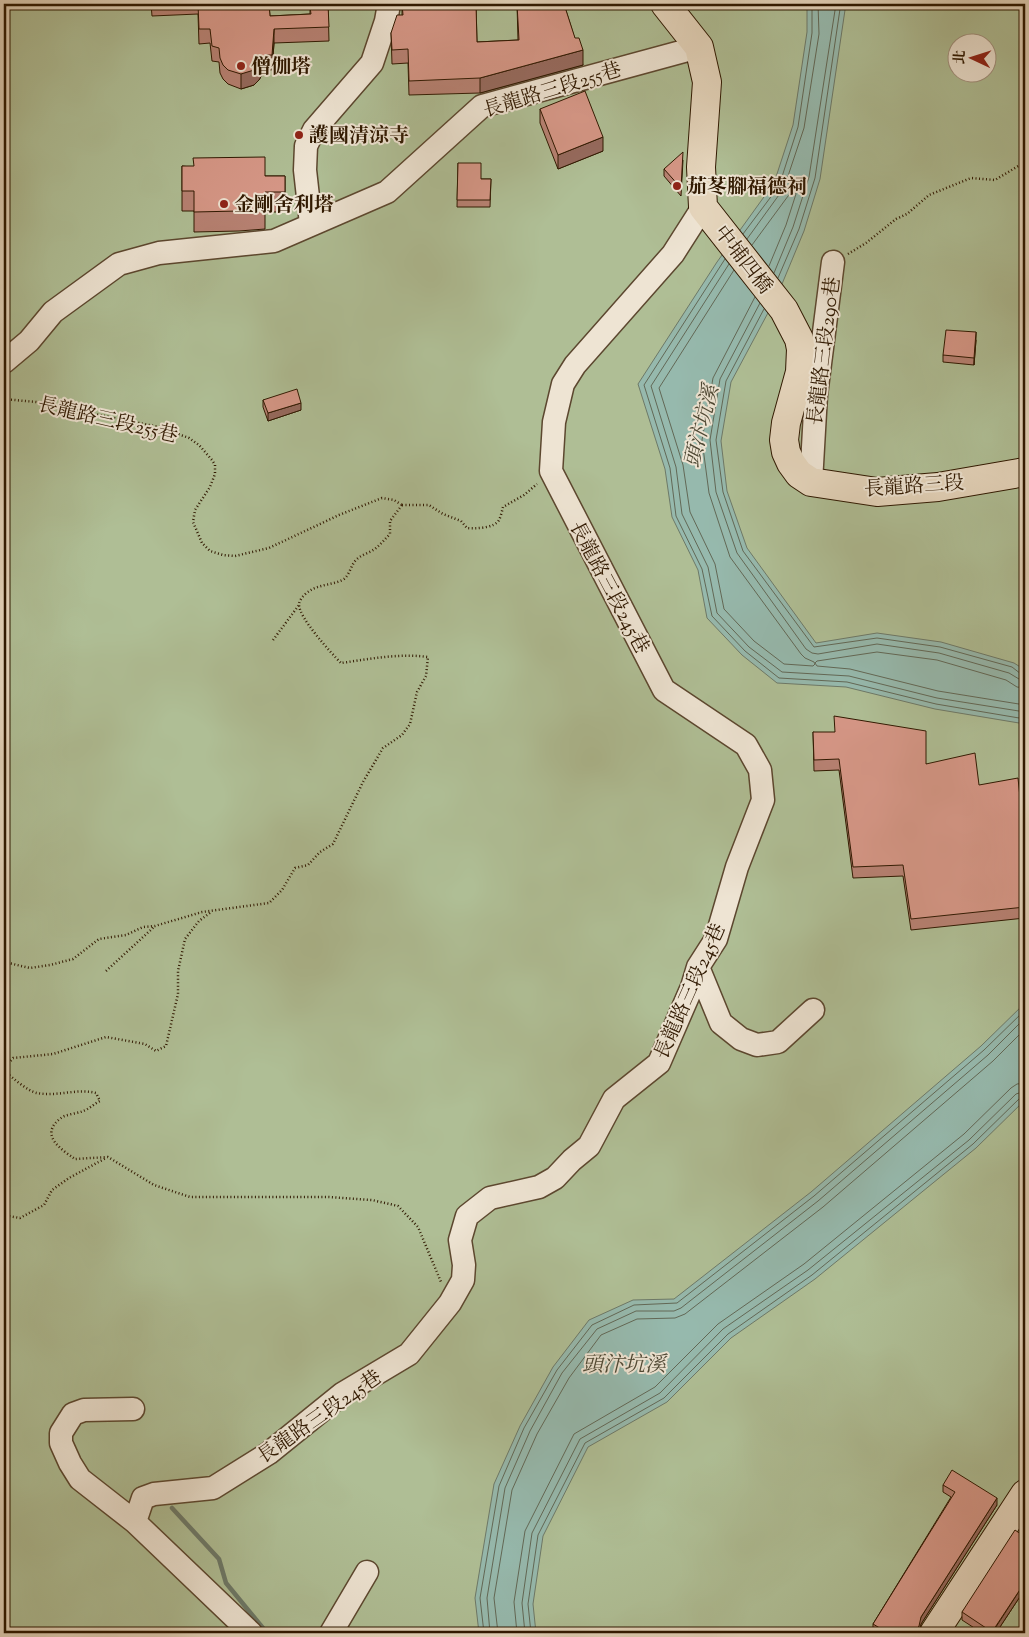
<svg xmlns="http://www.w3.org/2000/svg" width="1029" height="1637" font-family="'Sorts Mill Goudy','Noto Serif TC',serif">
<rect width="100%" height="100%" fill="#e5d5bc"/>
<filter id="stains"><feTurbulence type="fractalNoise" baseFrequency=".004" numOctaves="4"/><feColorMatrix values="0 0 0 0 .2 0 0 0 0 .09 0 0 0 0 .02 0 0 0 .5 -.17"/></filter>
<radialGradient id="worn" r=".72"><stop offset=".6" stop-color="#630" stop-opacity="0"/><stop offset="1" stop-color="#630" stop-opacity=".3"/></radialGradient>
<path fill="#afbe95" stroke="#6f6b4a" fill-rule="evenodd" d="M4,4H1025V1633H4ZM956,42H986V72H956Z"/>
<path fill="#96b9ad" stroke="#6d7968" d="M807,4H849L845,10L820,179L804,231L777,296L731,382L721,441L727,491L747,548L816,643L877,633L941,642L1014,663L1025,670V724L935,709L846,687L777,683L742,655L707,618L698,570L672,517L665,469L638,384L717,262L774,183L793,125L807,32Z
M1025,1003V1100L976,1148L815,1279L731,1338L667,1402L588,1447L543,1536L533,1604L536,1633H479L475,1598L494,1484L520,1426L553,1367L589,1320L633,1300L674,1299L811,1192L981,1046Z"/>
<g fill="none" stroke-linecap="round" stroke-linejoin="round">
<path stroke="#626856" stroke-width="1" d="M743,234L779,186L798,127L812,33V4
M747,239L784,188L804,128L819,34L818,4
M752,245L791,192L795,191L796,194L786,225L769,266
M725,259L644,385L670,468L676,516L702,569L712,616L745,651L779,678L847,682L936,704L1025,719
M729,264L651,386L676,467L682,514L708,567L717,613L749,647L782,672L849,676L937,698L1025,712
M734,270L659,388L683,465L690,512L715,564L724,609L754,641L784,664L813,666L815,664L814,662L805,658L801,654L730,557L709,493L702,440L713,378L755,297
M774,273L793,227L809,177L836,4
M778,278L799,229L815,178L840,9L843,4
M760,303L720,379L710,440L716,492L737,553L806,649L812,653L818,654L877,644L939,653L1009,673L1019,679L1025,680
M764,309L726,381L716,440L723,492L743,551L814,647L877,638L940,647L1012,667L1021,674H1025
M1025,688L1017,687L1006,680L937,660L877,652L817,661L815,663L817,666L850,669L938,691L1025,705
M484,1633L480,1598L499,1486L524,1428L557,1370L592,1325L634,1305L677,1303L814,1196L984,1050L1025,1010
M490,1633L487,1598L505,1488L530,1431L562,1373L597,1329L636,1311H674L681,1308L818,1201L988,1055L1025,1018
M498,1633L494,1598L512,1490L537,1434L569,1378L601,1335L637,1319L675,1318L685,1314L823,1207L993,1061L1025,1029
M517,1633L514,1602L525,1531L574,1434L655,1387L718,1324L804,1264L964,1134L1011,1088L1017,1084L1025,1083
M525,1633L522,1603L532,1533L580,1439L660,1393L723,1329L808,1270L969,1140L1016,1094L1025,1091
M531,1633L528,1604L538,1535L585,1443L664,1398L728,1334L812,1275L973,1144L1020,1098L1025,1097"/>
<path stroke="#6d7968" stroke-width="4.5" d="M172,1508L219,1559L226,1583L267,1633"/>
<defs>
<path id="minor" d="M311,224L305,170L306,146L314,130L372,63L386,21L389,4
M4,362L29,341L53,312L119,264L159,253L274,241L387,192L482,106L699,47
M811,482L816,395L833,262
M698,967L721,1023L741,1039L757,1045L778,1042L813,1010
M133,1409L84,1410L73,1414L61,1433V1443L70,1463L80,1479L135,1522
M251,1633L135,1522L143,1498L154,1494L213,1488L269,1453L342,1394L409,1354L450,1303L463,1280L464,1265L460,1240L467,1216L490,1198L539,1187L555,1178L572,1160L589,1146L614,1099L659,1063L692,987L698,967L716,939L737,867L763,800L760,770L746,745L664,690L551,471L554,422L563,384L575,365L673,254L703,207
M331,1633L367,1572"/>
<path id="major" d="M665,4L699,47L707,82L701,167L703,207L784,310L799,339L801,349L800,372L786,423L784,440L786,452L791,463L799,474L811,482L877,492L938,487L1025,472
M934,1633L1025,1494"/>
</defs>
<use href="#minor" stroke="#5c472f" stroke-width="25"/>
<use href="#major" stroke="#2f1800" stroke-width="30"/>
<path stroke="#2f1800" stroke-width="2.5" stroke-dasharray="1 2.5" stroke-linecap="butt" d="M848,254L866,243L896,219L907,214L929,195L971,178L995,180L1025,162
M4,399L36,402L159,427L189,438L199,445L212,460L215,465V474L210,487L195,510L193,522L202,543L210,551L223,555L235,556L269,548L339,515L382,498L394,500L402,505
M402,505H429L443,514L461,521L467,528C475,529 495,528 499,520C501,516 502,511 503,507L524,495L537,484
M273,640L299,605
M4,962L30,968L50,965L73,959L99,939L126,935L143,927L155,926L202,912L269,903L282,890L295,868L308,865L320,852L333,844L363,782L383,748L402,735L410,724L417,692L426,676L428,657C399,653 370,659 341,663C332,654 298,617 299,604C300,598 306,593 311,590C321,584 334,585 344,579C350,574 351,565 356,560C362,554 370,553 376,548C381,544 385,539 390,534V521L402,505
M106,971L154,927
M4,1069L13,1058L53,1054L106,1037L145,1044L156,1051L166,1046L178,994V971L185,939L199,921L211,912
M4,1071C12,1077 27,1091 37,1093C57,1097 77,1088 96,1093L100,1101C94,1104 89,1109 83,1111C76,1114 66,1114 61,1118C38,1135 62,1150 75,1159L108,1157L154,1185L190,1197H329L372,1200L398,1206L418,1227L441,1282
M4,1212L8,1216L20,1218L44,1205L52,1190L69,1178L106,1158"/>
<use href="#minor" stroke="#eee4d3" stroke-width="22"/>
<use href="#major" stroke="#e5d5bc" stroke-width="28"/>
</g>
<path fill="#b88274" stroke="#2f1800" d="M151,4H269L270,16L310,14V7H312V4H328L329,41L274,43L272,70H265L259,80L254,85L241,89L228,84L223,79L220,73L219,62L212,61L210,43L199,44L198,14L152,16Z
M402,4H476L477,42L518,40L517,4H564L583,65L480,93L409,95L408,63L392,64L391,33L402,15Z
M540,109L603,151L558,169L540,123Z
M683,160L681,196L664,176V169Z
M458,163L481,179H491L490,207H457Z
M182,166L265,176H285V212H265V229L239,231L194,232V211H182Z
M976,340L974,365L943,362V355Z
M263,400L301,410L268,421L263,407Z
M1025,402V427L1023,426V415Z
M813,732L926,764L979,785L1025,846V918L911,930L903,876L853,878L839,770L814,771Z
M943,1485L997,1505L921,1624L919,1633H876L873,1631V1624L951,1497L943,1492Z
M1025,1537V1589L996,1633H982L962,1620V1612Z"/>
<path fill="#966a5e" stroke="#2f1800" d="M274,29V43L272,70V55Z
M583,50V65L480,93V78Z
M265,55V70L259,80L254,85L241,89V74Z
M603,137V151L558,169V155Z
M976,332V340L974,365V358Z
M301,403V410L268,421V413Z
M997,1498V1505L921,1624L919,1633H914L921,1617Z
M1025,1582V1589L996,1633H992Z"/>
<path fill="#d69787" stroke="#2f1800" d="M198,4H269L270,16L311,14L310,7H313V4H328L329,27L274,29L272,55H265L259,66L254,70L241,74L228,70L223,65L220,58L219,48L212,46L210,29H199Z
M402,4H476L477,42L519,40L517,4H564L575,38H579L583,50L480,78L409,81L408,49L392,50L391,33L397,15H403Z
M585,91L603,137L558,155L540,109Z
M683,152L681,188L664,169Z
M265,157V176H285V192H265V208L239,211L194,212V191H182V166H194L193,158Z
M458,163H481V179H491L490,200H457Z
M946,330L976,332L974,358L943,355Z
M297,389L301,403L268,413L263,400Z
M1025,402V416L1023,415Z
M834,716L926,731V764L975,753L979,785L1018,778L1025,846V907L911,919L903,865L853,867L839,759L814,760L813,732H835Z
M952,1470L997,1498L921,1617L919,1626L914,1633H888L873,1624L955,1492L943,1485Z
M1015,1530L1025,1537V1582L992,1632L962,1612Z"/>
<g fill="#8f2418" stroke="#eee4d3" stroke-width="2">
<circle cx="241" cy="66" r="5"/>
<circle cx="299" cy="135" r="5"/>
<circle cx="677" cy="186" r="5"/>
<circle cx="224" cy="204" r="5"/>
</g>
<g text-anchor="middle" stroke-width="4" stroke-linejoin="round" paint-order="stroke">
<g font-size="20" font-weight="bold" fill="#2f1800" stroke="#eee4d3" text-anchor="start">
<text x="251" y="73">僧伽塔</text>
<text x="309" y="142">護國清涼寺</text>
<text x="687" y="193">茄苳腳福德祠</text>
<text x="234" y="211">金剛舍利塔</text>
</g>
<g font-size="20" fill="#2f1800" stroke="#eee4d3">
<text transform="translate(552 89) rotate(-17)" y="7">長龍路三段255巷</text>
<text transform="translate(744 259) rotate(52)" y="7">中埔四橋</text>
<text transform="translate(823 351) rotate(-83)" y="7">長龍路三段290巷</text>
<text transform="translate(108 419) rotate(13)" y="7">長龍路三段255巷</text>
<text transform="translate(914 485) rotate(-4)" y="7">長龍路三段</text>
<text transform="translate(610 587) rotate(62)" y="7">長龍路三段245巷</text>
<text transform="translate(689 991) rotate(-66)" y="7">長龍路三段245巷</text>
<text transform="translate(319 1416) rotate(-35)" y="7">長龍路三段245巷</text>
</g>
<g font-size="21" font-style="italic" fill="#4e4834" stroke="#eee4d3">
<text transform="translate(701 426) rotate(-76)" y="7">頭汴坑溪</text>
<text x="624" y="1371">頭汴坑溪</text>
</g>
</g>
<rect width="1029" height="1637" fill="none" stroke="#e5d5bc" stroke-width="20"/>
<rect x="5" y="5" width="1019" height="1627" fill="none" stroke="#2f1800" stroke-width="2.5"/>
<rect x="10" y="10" width="1009" height="1617" fill="none" stroke="#2f1800"/>
<g transform="translate(972 58) rotate(274)"><circle r="24" fill="#eee4d3" stroke="#a2927f"/>
<path d="M0-4L9 19L0 12L-9 19Z" fill="#8f2418"/>
<text y="-8" font-size="14" font-weight="bold" text-anchor="middle" fill="#2f1800">北</text>
</g>
<rect width="100%" height="100%" filter="url(#stains)"/>
<rect width="100%" height="100%" fill="url(#worn)"/>
</svg>
